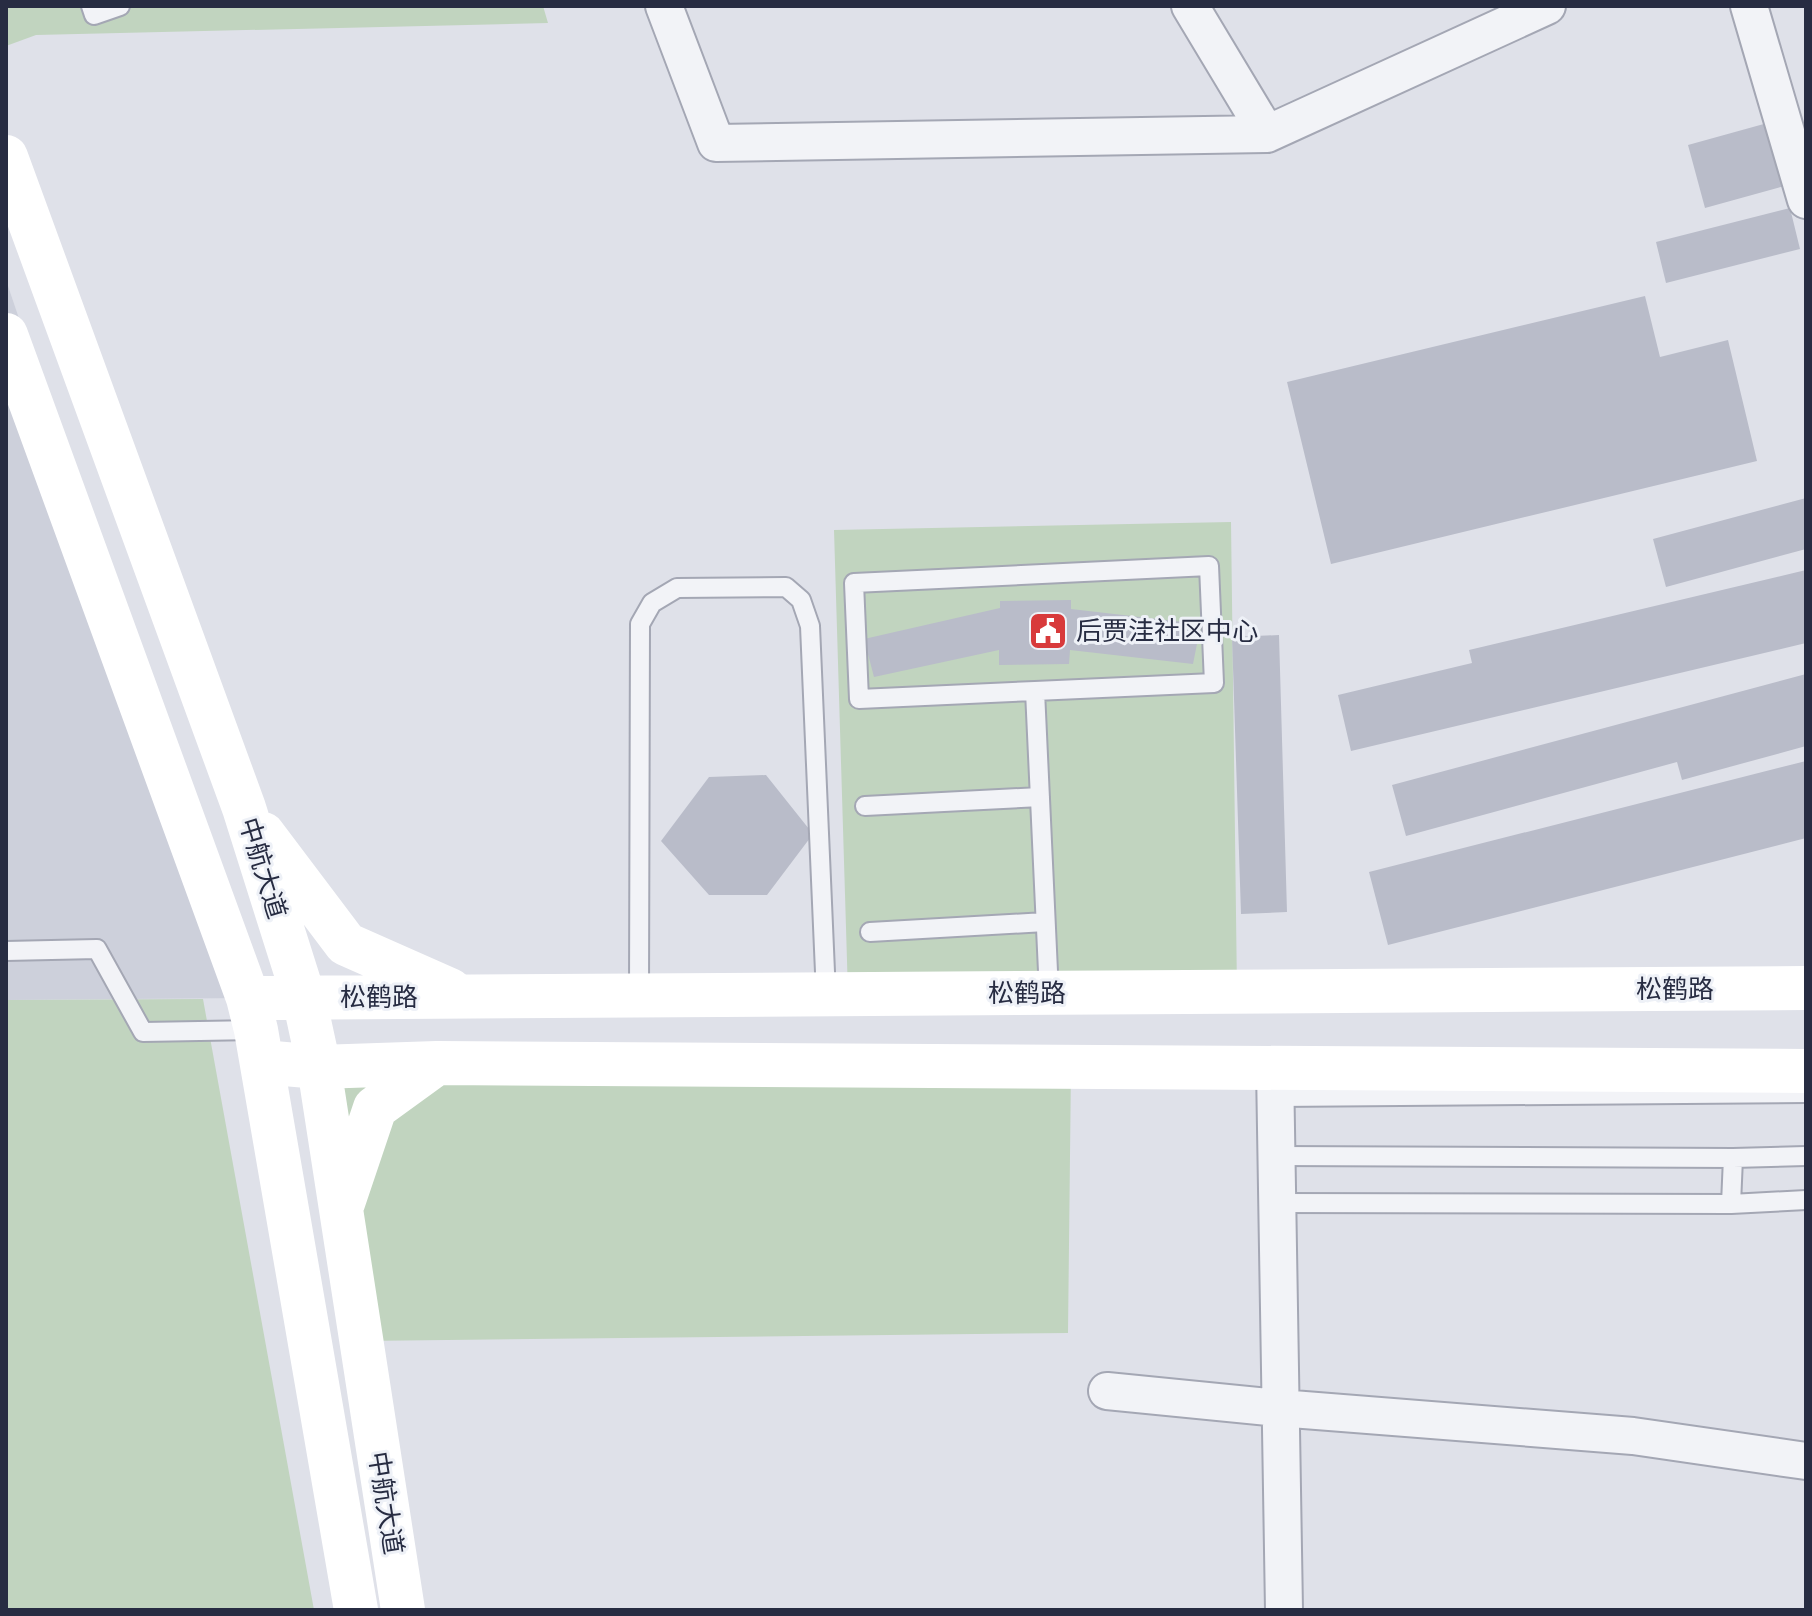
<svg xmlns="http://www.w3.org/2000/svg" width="1812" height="1616" font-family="Quicksand,'Noto Sans SC',sans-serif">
<rect width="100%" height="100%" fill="#dfe1e9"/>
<path fill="#cdd0db" d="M6,280L248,998L6,1000Z"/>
<path fill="#c1d4bf" d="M6,6H543L548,23L36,35L6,46Z
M1231,522L1237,992L848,994L834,530Z
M203,999L314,1610H6V1000Z
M319,1067H1071L1068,1333L362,1341Z"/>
<path fill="#b9bcc9" d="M1771,122L1788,185L1705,208L1688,145Z
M1790,208L1800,249L1666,283L1656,242Z
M1645,296L1660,357L1728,340L1757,461L1331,564L1287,382Z
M1806,498V549L1666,587L1653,539Z
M1806,570V643L1351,751L1338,695L1472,663L1469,650Z
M1071,600V609L1201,624L1193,664L1070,650L1069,664L999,665V650L874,677L864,639L1000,608V601Z
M1279,635L1287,912L1241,914L1232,637Z
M1806,674V746L1682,780L1677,762L1406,836L1392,785Z
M1806,761V838L1388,945L1369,872Z
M766,775L813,834L767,895H709L661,841L709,777Z"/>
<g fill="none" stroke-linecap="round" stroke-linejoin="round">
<defs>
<path id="service" d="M91,6L94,15L120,6
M1035,691L1214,683L1209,566L854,583L859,699L1035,691L1049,993
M865,806L1040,797
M870,932L1045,922
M6,951L97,949L143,1032L256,1030
M639,996L640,624L652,603L677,588L786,587L801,600L810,626L826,995
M1276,1097L1806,1093
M1276,1156L1733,1158L1731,1204L1277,1203
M1733,1158L1806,1156
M1731,1204L1806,1200"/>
<path id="minor" d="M664,6L716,143L1267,134
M1190,6L1267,134L1547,6
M1749,6L1806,200
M1275,1068L1284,1610
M1107,1391L1279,1408L1633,1436L1806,1461"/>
</defs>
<use href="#service" stroke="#a4a7b4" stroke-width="22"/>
<use href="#minor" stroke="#a4a7b4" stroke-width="40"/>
<use href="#service" stroke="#f2f3f7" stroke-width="18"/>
<use href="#minor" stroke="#f2f3f7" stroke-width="36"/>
<path stroke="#fff" stroke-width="44" d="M6,157L244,808L304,998L319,1067L403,1610
M6,335L248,998L256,1030L356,1610
M263,834L346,944L450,990
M248,998L1806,988
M262,1062L319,1067L437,1063L1806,1071
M343,1203L375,1108L437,1063"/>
</g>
<defs>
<symbol id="civic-square" viewBox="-11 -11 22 22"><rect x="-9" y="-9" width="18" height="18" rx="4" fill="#d83a3b" stroke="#eef1f7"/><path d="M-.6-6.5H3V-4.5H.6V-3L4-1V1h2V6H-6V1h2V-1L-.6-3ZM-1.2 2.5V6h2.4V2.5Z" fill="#fff"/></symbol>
</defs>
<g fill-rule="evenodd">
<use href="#civic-square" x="1026" y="609" width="44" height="44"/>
</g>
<g text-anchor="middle" stroke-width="6" stroke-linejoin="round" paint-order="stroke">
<g font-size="26" fill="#272c42" stroke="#eef1f7" text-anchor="start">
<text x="1076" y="640">后贾洼社区中心</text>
</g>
<g font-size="26" fill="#272c42" stroke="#eef1f7">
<text transform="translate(263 868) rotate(73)" y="9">中航大道</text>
<text x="1675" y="998">松鹤路</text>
<text x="1027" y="1002">松鹤路</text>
<text x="379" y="1006">松鹤路</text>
<text transform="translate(386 1503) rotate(81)" y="9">中航大道</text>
</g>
</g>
<rect width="1812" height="1616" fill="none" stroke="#272c42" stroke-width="16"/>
</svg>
